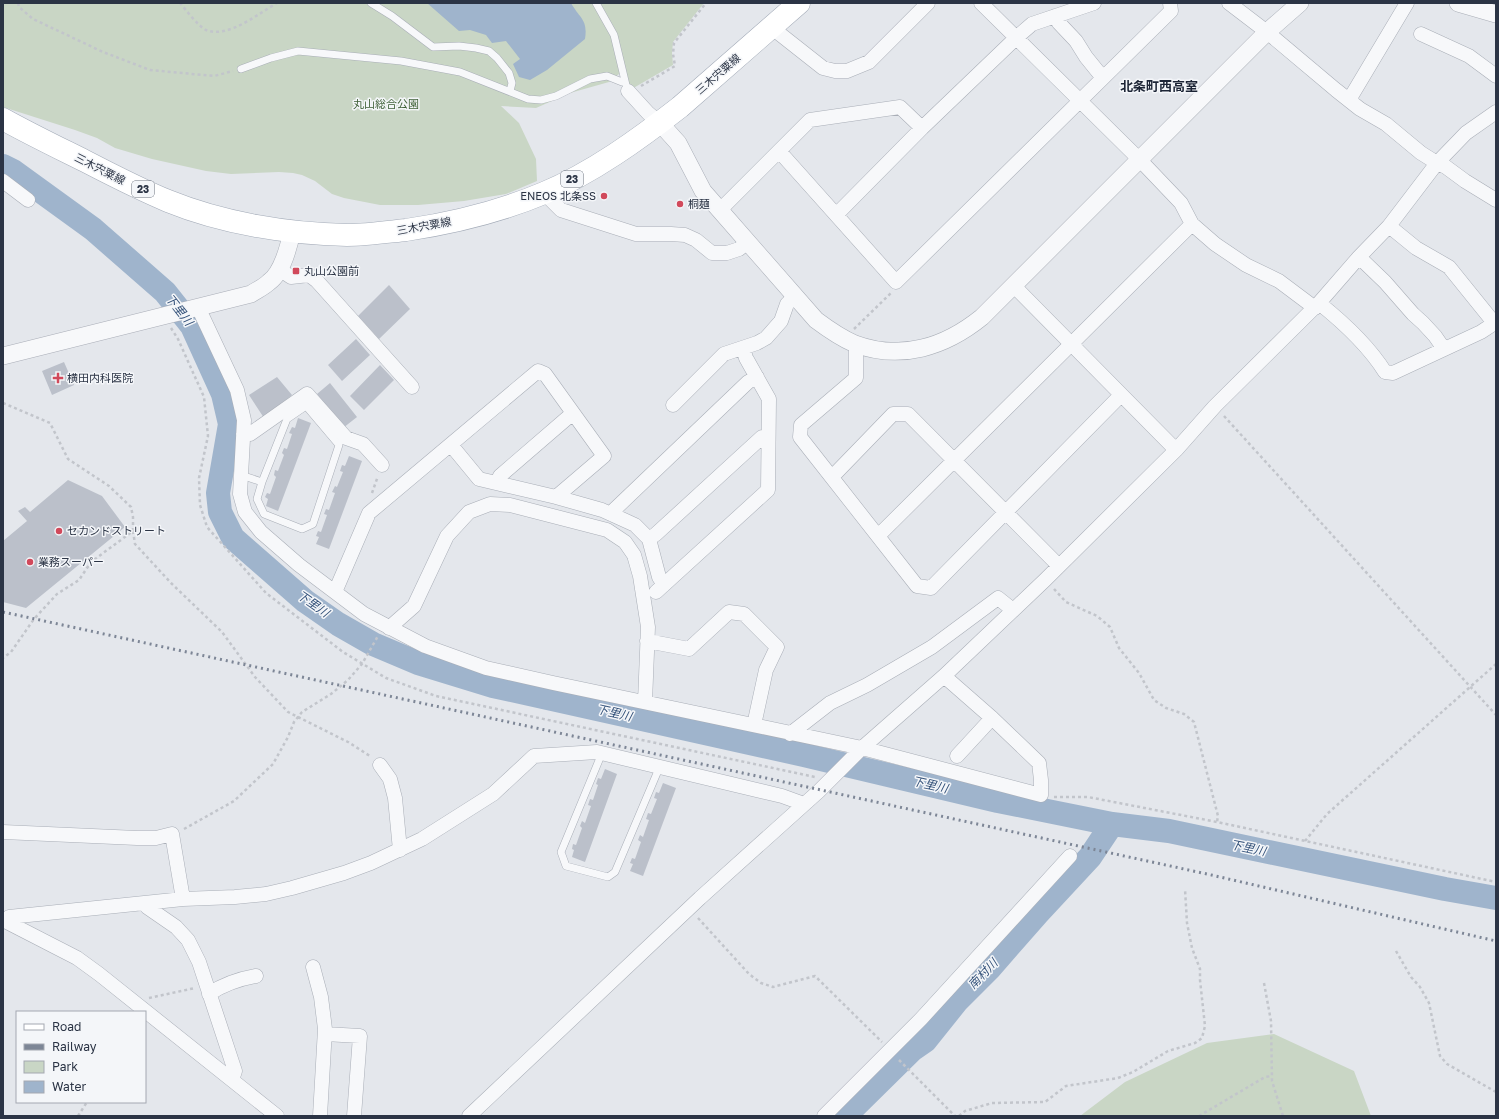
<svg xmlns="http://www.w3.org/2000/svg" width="1499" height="1119" font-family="'Golos Text','Noto Sans JP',sans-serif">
<rect width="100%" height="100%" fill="#e4e7ec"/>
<path fill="#c9d6c5" d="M3,3H704L673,42L672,53L673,65L630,90L625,72L619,74L609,82L570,93L536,108L501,106L519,123L536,159L537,181L506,194L464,201L418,205H380L344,198L332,194L315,181L302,175L293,173L279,172L231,174L206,171L152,159L115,148L97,138L75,130L3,107Z
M1274,1034L1354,1071L1371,1116H1080L1125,1082L1207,1043Z"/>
<path fill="#9fb4cc" d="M427,3H571C580,19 588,19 585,39L547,70L530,80L519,77L513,64L520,59L506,41L492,43L486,35L470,30L459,31Z"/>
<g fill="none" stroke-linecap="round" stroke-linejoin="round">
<path stroke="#9fb4cc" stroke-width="24" d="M3,166L13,171L93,229L165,292L192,326L223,394L230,424L218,493L220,512L233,538L305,601L338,624L373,644L418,663L493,686L804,755L998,801L1112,824L1169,831L1445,889L1496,898
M845,1116L912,1050L925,1041L957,1001L989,969L1038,913L1090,857L1112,824"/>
</g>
<path fill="#bbc0ca" d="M389,285L410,309L379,339L358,316Z
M356,339L370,355L342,381L328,365Z
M64,362L74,385L52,395L42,371Z
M380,365L394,380L364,410L350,396Z
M277,377L292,395L264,418L249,395Z
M330,383L357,417L343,428L317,394Z
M298,418L311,423L278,511L266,506L268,499L265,497L267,493L270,494L276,477L274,475L275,470L278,471L284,455L282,453L284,448L287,449L292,434L289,433L292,427L295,428Z
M349,456L362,461L329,549L316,544L319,537L316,536L318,531L321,532L327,515L324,514L326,509L329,510L335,493L332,492L335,486L337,487L343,472L340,471L342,465L345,466Z
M68,480L102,496L125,527L26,608L3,602V541L27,521L18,511L25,507L30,512Z
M605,769L617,774L585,862L572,857L574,850L572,849L573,844L576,845L582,828L580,826L582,821L585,823L591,806L588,805L590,799L593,800L598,785L596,784L598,778L601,779Z
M663,783L676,788L643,876L630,871L633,864L630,863L632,858L635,859L641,842L638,840L640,835L643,837L649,820L646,819L648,813L651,814L657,799L654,798L656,792L659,793Z"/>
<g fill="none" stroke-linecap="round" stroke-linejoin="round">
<defs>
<path id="service" d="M371,3L392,16L433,47L459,46L476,48L489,51L497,58L509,73L512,83L510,91
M596,3L614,35L626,85
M241,69L271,58L298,51L401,61L460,72L528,99L541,100L556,96L590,79L607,76L622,82L625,81
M241,475L262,482L257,499L264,514L302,529L313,524L339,445L306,406L287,419L262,482
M602,753L561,852L566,866L608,877L615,872L660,766"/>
<path id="minor" d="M981,3L1140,160L1181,203L1192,224L1215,244L1246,265L1279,281L1315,308
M1229,3L1267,32L1336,90L1360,109L1386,124L1421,153L1437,163L1446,167L1465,181L1496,200
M1055,16L1059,23L1076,41L1086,57L1103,78
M771,27L823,68L835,71H847L869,62L928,3
M1421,34L1469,56L1496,76
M628,91L648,113L660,123
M1349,100L1407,3
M779,151L896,282L1171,11L1170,3
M3,181L28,200
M544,193L561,210L636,234H671L685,235L696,240L712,253H727L739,249L748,242
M720,210L810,120L900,107L922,128
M836,215L922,128L1017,37L1032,24L1094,3
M1389,226L1416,248L1449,267L1495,324
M1359,257L1385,282L1413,314L1423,323L1435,336L1444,349
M279,269L291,277L309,275L317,281L412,387
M1014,286L1176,450
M1319,303C1344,323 1368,345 1385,372L1393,373L1481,332L1496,322
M198,307L237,390L244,420L240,494L245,512L261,532L299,565L364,614L425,646L486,668L553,683L862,748L1041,795V780L1039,763L992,718L944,676
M856,344V378L801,425L800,437L917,586L931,588L1121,395
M673,405L724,354L757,343L766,338L781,321L787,304L795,296
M243,434H250L307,394L346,438L363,444L382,465
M451,445L479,479L556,497L602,510L635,525L649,539L659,577L664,585
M832,477L893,414H908L1059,566
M497,483L500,476L573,413
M611,514L614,510L748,382L757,377
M878,536L1192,224
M649,539L656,534L762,437H768
M335,592L369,513L538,371L545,374L604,456L556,497
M656,592L768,490L769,399L746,358L743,348
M389,628L414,606L447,536L469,512L490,504L510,505L607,530L625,542L634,555L640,576L648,627L645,702
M647,641L689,649L729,612L744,614L777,647L766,670L754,725
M790,734L830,703L867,685L932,647L998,598L1013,610
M957,756L992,718
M380,765L390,779L395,798L400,850
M3,832L137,838H156L172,834L183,899
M146,903L147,907L176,927L188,940L199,962L235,1071L232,1080
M3,920L77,958L99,974L277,1116
M6,921L9,917L183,899L235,897L266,894L292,888L344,873L371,863L422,839L493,794L534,756L597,752L782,796L804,804
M313,967L321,997L325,1029L320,1116
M209,994C224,984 239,979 256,976
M325,1034L360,1036L354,1116
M469,1116L700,898L819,791L862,748L944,676L1045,580L1176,450L1215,406L1319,303L1359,257L1389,226L1437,163L1466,133L1496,112
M824,1116L921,1019L1070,856"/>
<path id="tertiary" d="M1458,3L1496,14
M660,123L678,143L703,191L816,320C828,329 841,338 855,344C901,361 945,347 982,317L1267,32L1300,3
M3,356L251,294C257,290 264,287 269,282C282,273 289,246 292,231"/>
<path id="primary" d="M3,119C30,134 57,147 85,161C112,175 139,189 168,201C222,223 288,234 347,235C366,235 387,232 406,230C453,223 499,212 544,193C592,173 639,139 680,107L799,3"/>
</defs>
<use href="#service" stroke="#a9aeb7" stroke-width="8"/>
<use href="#minor" stroke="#a9aeb7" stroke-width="15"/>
<use href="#tertiary" stroke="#a9aeb7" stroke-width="18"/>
<use href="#primary" stroke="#a3abb8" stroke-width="23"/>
<path stroke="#c2c5cb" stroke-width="2.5" stroke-dasharray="3 3" stroke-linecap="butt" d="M18,3L19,7L33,19L103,52L150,70L214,76L233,71
M180,3C186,10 198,26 206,30C228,39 259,13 277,3
M641,86L675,66L673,54L674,43L706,3
M171,328L178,339L204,397L208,436L199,478L200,505L207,527L266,593L343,652L386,678L436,696L815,777
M854,329L891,293
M3,403L50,423L68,459L109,486L131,507L133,517V531L91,562L79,580L57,594L34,619L11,652L3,658
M1224,416L1496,715
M372,493L378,476
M133,531L135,544L171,583L222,632L255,677L288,712L348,742L370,756
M1054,589L1066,602L1097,616L1110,627L1119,648L1139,673L1154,700L1166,708L1184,714L1194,722L1218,816L1217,822
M1054,797H1088L1217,822L1496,882
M184,829L234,801L273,764L288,737L294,722L302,712L331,694L348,680L362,664L378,636
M1305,841L1327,814L1496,664
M698,918L749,974L761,983L773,987L815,976L882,1042
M1396,951L1411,977L1420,987L1429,1003L1440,1056L1447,1064L1496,1092
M1264,983L1271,1021L1272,1081L1283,1116
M149,998L195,988
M899,1060L955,1116
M78,1116L87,1102
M959,1116L965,1111L992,1103L1045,1102L1066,1086L1118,1078L1133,1072L1168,1051L1195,1043L1202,1038L1205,1026L1200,980V969L1192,948L1187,923L1185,889
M1199,1116L1265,1077L1272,1076"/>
<use href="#service" stroke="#f7f8fa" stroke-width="7"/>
<use href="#minor" stroke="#f7f8fa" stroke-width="14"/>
<use href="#tertiary" stroke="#f7f8fa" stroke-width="17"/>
<use href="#primary" stroke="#fff" stroke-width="22"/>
<path stroke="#7d8696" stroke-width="3" stroke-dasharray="2 4" stroke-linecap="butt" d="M3,612L1207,874L1496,941"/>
</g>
<g fill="#d1495b" stroke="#f4f6f9" stroke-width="1.5">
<circle cx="604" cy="196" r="4"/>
<circle cx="680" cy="204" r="4"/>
<rect x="292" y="267" width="8" height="8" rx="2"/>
<path d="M56 372h4v4h4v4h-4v4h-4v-4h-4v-4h4z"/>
<circle cx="59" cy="531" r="4"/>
<circle cx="30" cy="562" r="4"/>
</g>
<g text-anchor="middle" stroke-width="3" stroke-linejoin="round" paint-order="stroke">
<g fill="#f4f6f9" stroke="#676e7b" stroke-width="1">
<rect x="561" y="171" width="22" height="16" rx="3"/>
<rect x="132" y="181" width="22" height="16" rx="3"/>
</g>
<g font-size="10" font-weight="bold" fill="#2b3445">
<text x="572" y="183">23</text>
<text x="143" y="193">23</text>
</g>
<g font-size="11" fill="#2b3445" stroke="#f4f6f9">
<text transform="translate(718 74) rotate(-41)" y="4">三木宍粟線</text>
<text transform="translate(100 169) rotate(27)" y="4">三木宍粟線</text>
<text transform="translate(424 226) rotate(-10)" y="4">三木宍粟線</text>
</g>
<g font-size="11" fill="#3f6138" stroke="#f4f6f9">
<text x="386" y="108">丸山総合公園</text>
</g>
<g font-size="11" fill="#2b3445" stroke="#f4f6f9" text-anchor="start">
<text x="596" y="200" text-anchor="end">ENEOS 北条SS</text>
<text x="688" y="208">桐麺</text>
<text x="304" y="275">丸山公園前</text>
<text x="67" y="382">横田内科医院</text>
<text x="67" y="535">セカンドストリート</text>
<text x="38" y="566">業務スーパー</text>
</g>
<g font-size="12" font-style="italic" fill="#34527a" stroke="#f4f6f9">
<text transform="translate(179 310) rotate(52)" y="4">下里川</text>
<text transform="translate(313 604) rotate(35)" y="4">下里川</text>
<text transform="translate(614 713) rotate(13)" y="4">下里川</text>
<text transform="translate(930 785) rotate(13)" y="4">下里川</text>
<text transform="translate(1248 848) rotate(12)" y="4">下里川</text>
<text transform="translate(983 974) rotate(-46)" y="4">南村川</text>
</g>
<g font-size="13" font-weight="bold" fill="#1d2536" stroke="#f4f6f9">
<text x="1159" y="91">北条町西高室</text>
</g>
</g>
<rect width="1499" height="1119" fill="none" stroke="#2b3445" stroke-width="8"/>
<rect x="16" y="1011" width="130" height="92" fill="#f4f6f9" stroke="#a4a8b1"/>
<rect x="24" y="1024" width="20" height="6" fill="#ffffff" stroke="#a4a8b1"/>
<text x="52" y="1031" font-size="12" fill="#2b3445">Road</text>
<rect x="24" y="1044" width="20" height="6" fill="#7d8696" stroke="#a4a8b1"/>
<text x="52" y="1051" font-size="12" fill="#2b3445">Railway</text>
<rect x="24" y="1061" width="20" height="12" fill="#c9d6c5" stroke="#a4a8b1"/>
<text x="52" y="1071" font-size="12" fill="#2b3445">Park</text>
<rect x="24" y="1081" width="20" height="12" fill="#9fb4cc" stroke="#a4a8b1"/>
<text x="52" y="1091" font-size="12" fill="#2b3445">Water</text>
</svg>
